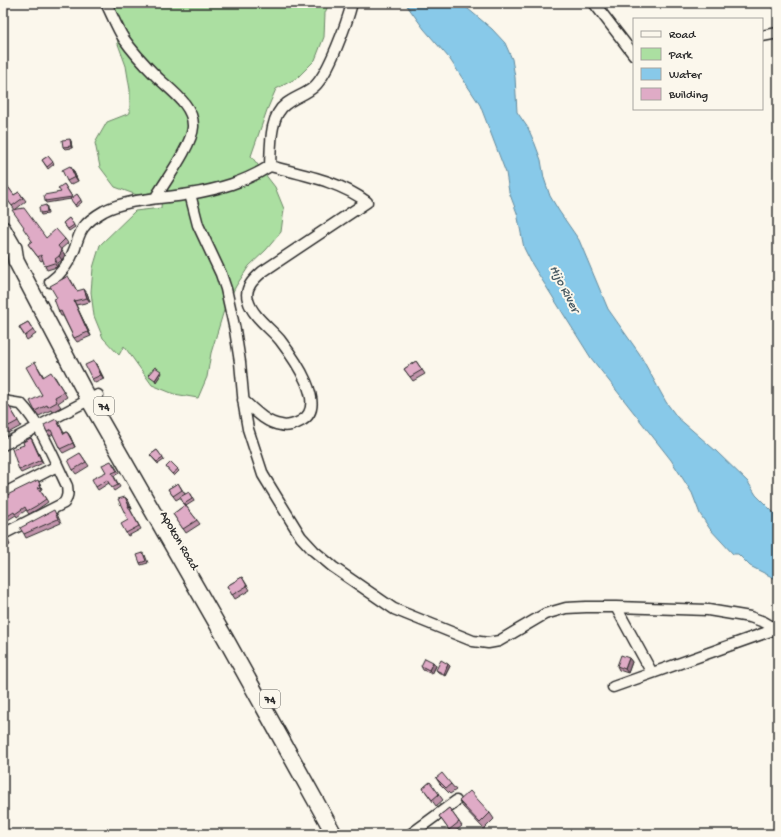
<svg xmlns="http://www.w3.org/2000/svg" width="781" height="837" font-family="'Gochi Hand',sans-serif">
<rect width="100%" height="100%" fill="#fbf7ec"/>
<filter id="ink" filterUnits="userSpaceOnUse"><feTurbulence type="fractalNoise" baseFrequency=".025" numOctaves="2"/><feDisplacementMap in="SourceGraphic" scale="8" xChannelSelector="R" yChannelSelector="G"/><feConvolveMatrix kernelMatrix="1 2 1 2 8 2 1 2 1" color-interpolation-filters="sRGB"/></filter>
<g filter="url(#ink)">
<path fill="#abdfa1" stroke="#6b8566" d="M106,3H329L325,13L324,37L315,60L297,78L276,89L267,110L251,156L275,187L284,209L281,232L266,250L249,266L236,286L225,307L211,353L207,377L198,398L174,394L152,385L124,346L119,355L103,338L94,316L91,292L93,268L100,245L135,211L161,208L162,191L137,195L115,187L100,167L95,143L107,122L130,113V90L126,66L118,44L114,19Z"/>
<path fill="#88c9e9" stroke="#638a9d" d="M405,3H461L492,29L505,43L512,59L515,77L517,112L528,128L535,144L541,160L544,178L550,196L559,211L579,240L608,309L639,353L666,402L677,417L716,451L748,482L756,495L778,517V580L750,566L738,554H733L710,529L700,514L692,493L671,460L591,358L532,264L524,248L517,213L509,192L506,173L480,105L449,58L424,29Z"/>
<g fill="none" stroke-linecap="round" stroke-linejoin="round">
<defs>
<path id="minor" d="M106,3C112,15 117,28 124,39C133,52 145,65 156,76C170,90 194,105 193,127C192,145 166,180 156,197
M594,3L634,55
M762,36L778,33
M270,166C271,147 269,116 286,104C295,97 307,94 315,86C329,72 347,23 352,3
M190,194L198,225L221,274L226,289L235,330L240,362L244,406L248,429L263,475L301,537L314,551L333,567L394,609L473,641L488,643L499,641L545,614L566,608L586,607H616L708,610L750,617L764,622L776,629
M50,282C62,273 70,262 75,248C77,241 79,234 83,228C88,221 97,215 104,211C130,198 162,199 190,194C219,189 245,182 270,166C304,175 339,181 367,202L262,272C254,279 244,288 248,300C252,316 270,328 280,340C293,357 329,406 301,421C296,424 287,427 281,425C266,423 254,410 243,400
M3,400L9,402L21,404C41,425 54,459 67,486C68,493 68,497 64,503L3,534
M3,445L98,395
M3,494L57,466
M616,607L652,673
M613,687L776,629
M411,834L456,801"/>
<path id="highway" d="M3,229L14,248L16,261L89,400L228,643L334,834"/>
</defs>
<use href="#minor" stroke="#2b2b2b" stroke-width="13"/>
<use href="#highway" stroke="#2b2b2b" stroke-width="18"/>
<use href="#minor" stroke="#fbf7ec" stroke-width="10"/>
<use href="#highway" stroke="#fbf7ec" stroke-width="15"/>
</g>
<path fill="#c093aa" stroke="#2b2b2b" d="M71,141L72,148L65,149L63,147Z
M48,156L54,164L48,169L42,160Z
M73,170L78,181L70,185L67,181Z
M3,180L14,195L19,192L26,201L15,210L7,199L5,200L3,197Z
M64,184L73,198L77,194L82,202L76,207L71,199L46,203L45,201L61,192Z
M46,205L47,207L48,214L41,215L40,213Z
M69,218L75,227L69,231L63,223Z
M46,238L65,239L68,243L61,249L65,255L62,260L58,263V265L57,267L47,270L45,266L43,260L41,261L28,244L32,241Z
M71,280L77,291L87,293L90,302L76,305L91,336L77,342L74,338L63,316H61L59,312L57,298Z
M28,322L36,334L27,340L19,327Z
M94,361L97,365L104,379L95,383L92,379Z
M416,361L425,374L413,381L404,369Z
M38,367L44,377H55L67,397L58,403L61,407L52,412L51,410L39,416L35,411L42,395Z
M3,409L12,411L21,426L8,433L6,430L3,432Z
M59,423L64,433L67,432L70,436L75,447L63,453L60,449L53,434L50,436L47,432Z
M31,438L43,463L21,473L19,470L24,445Z
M157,450L164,460L158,464L150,455Z
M80,453L89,466L76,474L73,470Z
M171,462L179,471L174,476L166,467Z
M113,463L119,473L114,476L120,487L114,491L109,483L98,490L96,487L106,472Z
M40,483L42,489L40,490L48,502L38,509L29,514L26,510L17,517L16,515L3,523V497Z
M178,483L185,494H190L194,501L186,506L200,524L186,533L173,514L185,505L181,497L176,500L168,489Z
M125,497L128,500L132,509H130L141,529L128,536L126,533L128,520Z
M57,514L61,523L26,538L24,534Z
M6,536L10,545L3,549V537Z
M145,555L148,563L141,565L140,563Z
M242,577L250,590L235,599L227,586Z
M629,658L632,662L628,673L619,670L617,666Z
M433,662L436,666L432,674L423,670L421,666Z
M450,666L445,676L438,672L436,670Z
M436,778L451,784L456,790L450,794L440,784Z
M430,782L443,800L436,806L423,788Z
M459,801L490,813L494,819L484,829L463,807Z
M449,808L462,826L452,834L439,816Z"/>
<path fill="#9c788b" stroke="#2b2b2b" d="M70,139L71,141L72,148L71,146Z
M70,166L73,170L78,181L75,177Z
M62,251L65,255L62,260L59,256Z
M55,259L58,265L57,267L54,263Z
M84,289L87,293L90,302L87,298Z
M74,301L76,305L91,336L88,332Z
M94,361L97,365L104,379L101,375Z
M161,371L162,373L156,382L155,380Z
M67,432L70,436L75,447L73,443Z
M31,438L33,441L43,463L41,460Z
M125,497L128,500L132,509L129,506Z
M629,658L632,662L628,673L625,669Z
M433,662L436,666L432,674L429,670Z
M448,664L450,666L445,676L444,674Z"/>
<path fill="#dfabc6" stroke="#2b2b2b" d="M70,139L71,146L63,147L62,140Z
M48,156L53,162L47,167L42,160Z
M70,166L75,177L67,181L62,170Z
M3,180L14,195L19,192L23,198L12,206L4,195L3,196Z
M64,184L72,197L45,201L44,195L61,192L58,188Z
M77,194L81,200L75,205L70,199Z
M46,205L47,212L40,213L39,207Z
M24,208L46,238L56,229L65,239L58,246L62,251L59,256L55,259L56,261L54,263L45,266L41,255L38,257L28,244L32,241L23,228L24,227L12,210Z
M69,218L74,225L68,229L63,223Z
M68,276L77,291L84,289L87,298L74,301L88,332L74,338L61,311L59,312L54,299L57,298L50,286Z
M28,322L33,330L25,336L19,327Z
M94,361L101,375L92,379L85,365Z
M416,361L422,370L410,377L404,369Z
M35,362L43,377L51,372L64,392L55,397L57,402L48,407L47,405L35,411L30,401L42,395L26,367Z
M155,367L161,371L155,380L148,375Z
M9,406L18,421L5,428L3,426V409Z
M56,419L64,434L67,432L73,443L60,449L51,430L47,432L44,425Z
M31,438L41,460L19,470L12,449L24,445L23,442Z
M157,450L163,458L157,462L150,455Z
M80,453L86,462L73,470L68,460Z
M111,461L117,471L112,473L118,485L112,488L107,480L96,487L92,479L106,472L102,465Z
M171,462L178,469L172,474L166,467Z
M38,480L41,487L38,488L46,499L36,506L27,511L25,507L15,514L14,512L3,519V497Z
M178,483L182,490L173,496L168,489Z
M189,492L192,499L184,504L180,497Z
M125,497L129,506H128L139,526L126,533L121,524L128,520L118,499Z
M185,505L197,520L183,529L173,514Z
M54,510L58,519L24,534L20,528Z
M6,536L9,542L3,545V537Z
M143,553L146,561L140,563L137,555Z
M242,577L247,586L232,595L227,586Z
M621,655L629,658L625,669L617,666Z
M425,658L433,662L429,670L421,666Z
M441,660L448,664L444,674L436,670Z
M442,773L451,784L446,788L436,778Z
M430,782L439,794L432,800L423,788Z
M470,791L490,813L480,823L459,801Z
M449,808L459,822L449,830L439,816Z"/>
</g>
<g text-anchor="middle" stroke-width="4" stroke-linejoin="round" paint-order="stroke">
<g fill="#fbf7ec" stroke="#696865" stroke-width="1">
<rect x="94" y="397" width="20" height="18" rx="3"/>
<rect x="260" y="690" width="20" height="18" rx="3"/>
</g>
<g font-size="11" font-weight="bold" fill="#2b2b2b">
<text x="104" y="410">74</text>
<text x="270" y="703">74</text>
</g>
<g font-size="12" fill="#2b2b2b" stroke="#fbf7ec">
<text transform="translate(180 540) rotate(60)" y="4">Apokon Road</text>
</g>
<g font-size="13" font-style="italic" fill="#475a64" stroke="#fbf7ec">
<text transform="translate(566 288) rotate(63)" y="5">Hijo River</text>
</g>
</g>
<rect width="781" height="837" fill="none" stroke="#fbf7ec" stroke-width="16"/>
<rect x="8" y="8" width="765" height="821" fill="none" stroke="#2b2b2b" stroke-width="1.5" filter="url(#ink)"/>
<rect x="633" y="18" width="130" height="92" fill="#fbf7ec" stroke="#a8a59f"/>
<rect x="641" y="31" width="20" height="6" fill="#fbf7ec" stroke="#a8a59f"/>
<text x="669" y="38" font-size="12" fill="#2b2b2b">Road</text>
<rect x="641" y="48" width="20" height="12" fill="#abdfa1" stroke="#a8a59f"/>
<text x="669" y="58" font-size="12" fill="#2b2b2b">Park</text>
<rect x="641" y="68" width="20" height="12" fill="#88c9e9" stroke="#a8a59f"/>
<text x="669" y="78" font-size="12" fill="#2b2b2b">Water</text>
<rect x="641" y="88" width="20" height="12" fill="#dfabc6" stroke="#a8a59f"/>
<text x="669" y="98" font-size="12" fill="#2b2b2b">Building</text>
</svg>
